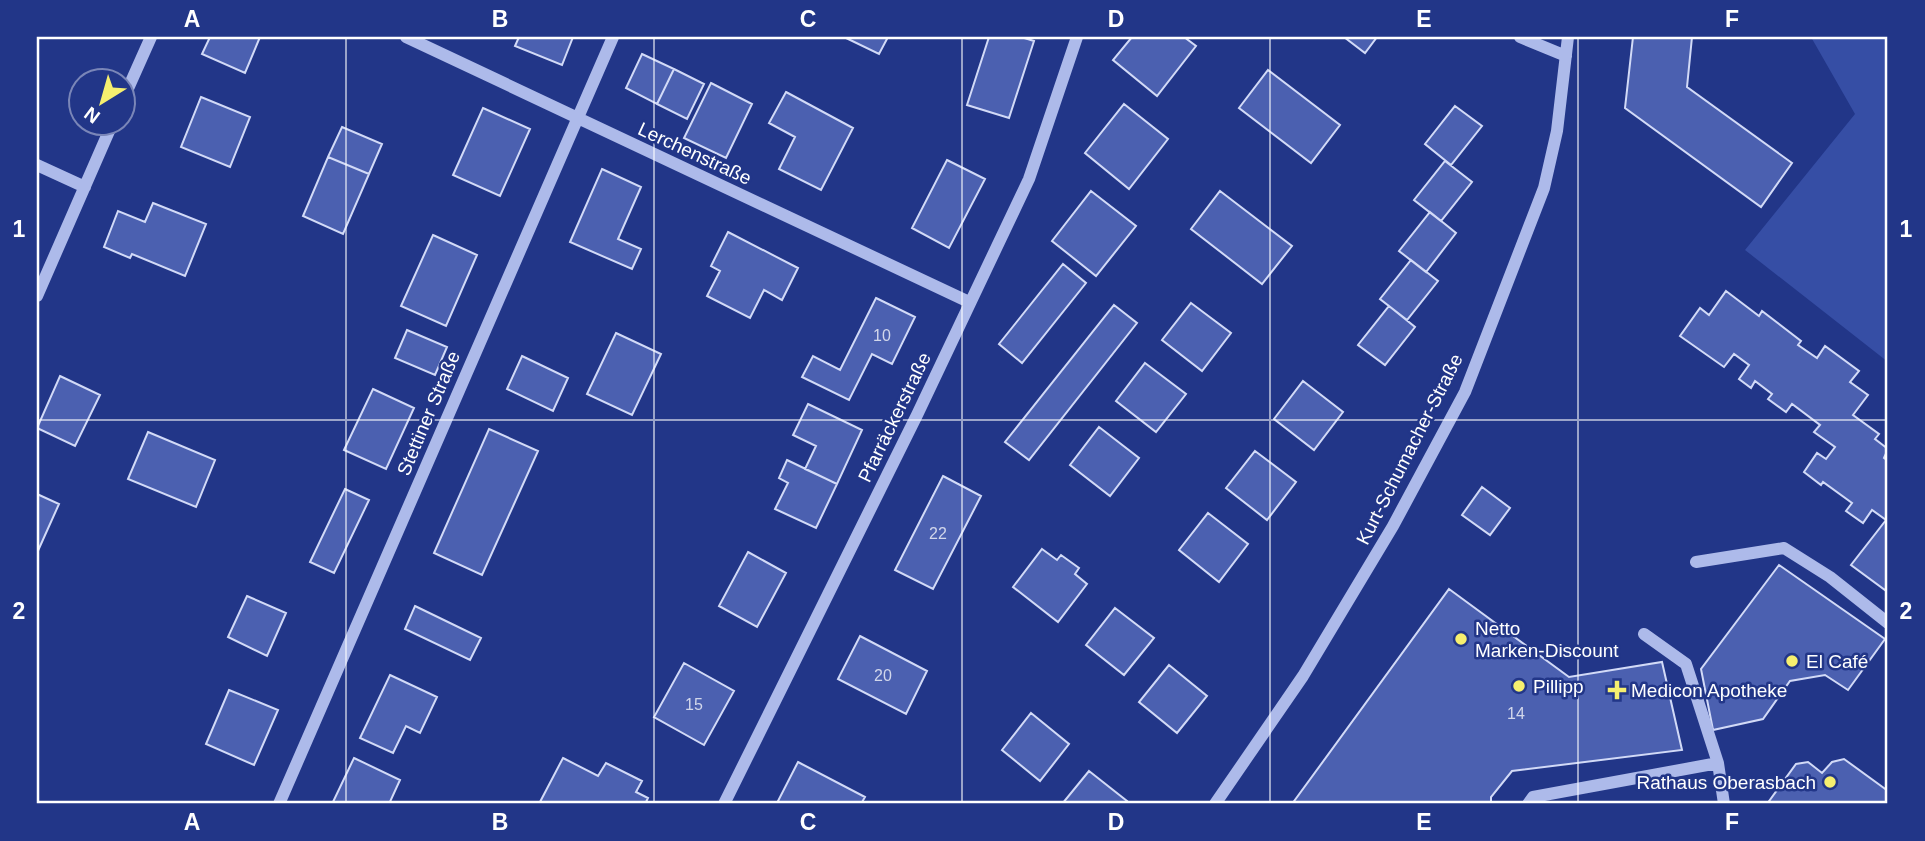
<svg xmlns="http://www.w3.org/2000/svg" width="1925" height="841" font-family="Helvetica,sans-serif">
<rect width="100%" height="100%" fill="#223688"/>
<path fill="#364ea5" d="M1811,37H1888V362L1745,250L1855,114Z"/>
<path fill="#4b60b0" stroke="#d2daf7" stroke-width="2" d="M210,37H260L245,73L202,54Z
M519,37H573L562,65L515,46Z
M844,37H888L879,54Z
M989,37H1021L1034,41L1009,118L967,105Z
M1132,37H1184L1196,46L1157,96L1113,60Z
M1344,37H1377L1365,53Z
M1633,37H1692L1687,87L1792,163L1761,207L1625,108Z
M642,54L674,69L657,104L626,88Z
M674,69L704,84L687,119L657,104Z
M1268,70L1340,125L1311,163L1239,108Z
M711,83L752,104L726,158L684,138Z
M786,92L853,128L821,190L779,169L795,137L769,123Z
M201,97L250,117L230,167L181,147Z
M1124,104L1168,139L1129,189L1085,153Z
M1455,106L1482,126L1451,165L1425,144Z
M483,108L530,129L500,196L453,175Z
M342,127L382,144L369,174L328,157Z
M328,157L369,174L343,234L303,216Z
M947,160L985,179L949,248L912,228Z
M1445,161L1472,182L1441,221L1414,200Z
M602,169L641,187L618,239L641,249L632,269L570,242Z
M1091,191L1136,226L1096,276L1052,241Z
M1220,191L1292,246L1262,284L1191,229Z
M153,203L206,224L185,276L132,254L130,258L104,247L118,211L145,222Z
M1430,212L1456,233L1426,272L1399,251Z
M728,232L798,268L782,300L764,290L750,318L707,296L720,271L711,266Z
M433,235L477,255L446,326L401,306Z
M1411,260L1438,281L1407,320L1380,299Z
M1063,264L1086,283L1022,363L999,344Z
M1726,291L1759,316L1762,311L1801,341L1798,345L1817,358L1825,346L1859,371L1850,382L1868,395L1853,415L1879,434L1875,439L1888,449L1884,458L1888,461V586L1885,590L1851,565L1886,520L1872,510L1863,523L1846,511L1852,503L1823,482L1821,485L1804,472L1817,453L1826,459L1835,447L1814,432L1820,425L1792,404L1786,412L1768,399L1772,394L1755,381L1751,388L1739,379L1749,365L1734,354L1724,367L1680,336L1700,308L1709,315Z
M876,298L915,317L892,364L872,354L849,400L802,377L813,356L840,370Z
M1191,303L1231,333L1202,371L1162,340Z
M1114,305L1137,323L1029,460L1005,442Z
M1389,306L1415,327L1385,365L1358,345Z
M407,330L447,347L435,375L395,358Z
M616,333L661,354L632,415L587,394Z
M522,356L568,378L553,411L507,389Z
M1145,363L1186,394L1156,432L1116,401Z
M60,376L100,395L75,446L37,428Z
M1303,381L1343,412L1314,450L1274,419Z
M373,389L414,408L386,469L344,450Z
M808,404L862,430L837,484L805,469L816,446L793,435Z
M1099,427L1139,458L1110,496L1070,465Z
M489,429L538,451L482,575L434,553Z
M148,432L215,460L196,507L128,479Z
M1255,451L1296,482L1267,520L1226,488Z
M787,460L837,484L816,528L775,509L788,483L779,478Z
M943,476L981,496L933,589L895,570Z
M1482,487L1510,508L1490,535L1462,515Z
M345,489L369,500L334,573L310,562Z
M37,494L59,504L37,553Z
M1208,513L1248,544L1219,582L1179,550Z
M1042,549L1057,560L1061,555L1079,568L1075,574L1087,584L1058,622L1013,587Z
M748,552L786,573L757,627L719,606Z
M1779,565L1885,639L1848,690L1825,675L1790,681L1763,719L1713,730L1701,669Z
M1449,589L1569,677L1662,662L1682,750L1512,771L1491,797V804H1292Z
M247,596L286,613L267,656L228,637Z
M415,606L481,638L470,660L405,629Z
M1115,608L1154,638L1124,675L1086,645Z
M860,636L927,671L906,714L838,679Z
M684,663L734,691L704,745L654,717Z
M1169,665L1207,696L1177,733L1139,702Z
M390,675L437,697L420,733L406,726L393,753L360,738Z
M229,690L278,710L254,765L206,744Z
M1031,713L1069,744L1040,781L1002,750Z
M354,758L400,780L389,804H332Z
M563,758L598,776L606,763L642,781L636,792L648,798L645,804H543L540,802Z
M1844,759L1888,791V804H1767L1796,764L1808,762L1822,773L1832,762Z
M798,762L865,797L861,804L777,803Z
M1089,771L1127,801L1125,804H1062Z"/>
<g fill="none" stroke-linecap="round" stroke-linejoin="round">
<path stroke="#adbaea" stroke-width="12" d="M406,37L969,302
M1520,37L1566,56
M122,102L151,37
M37,165L85,187
M37,296L113,122
M1696,562L1784,548L1830,577L1888,623
M1644,634L1686,664L1718,763L1724,804
M279,804L613,37
M724,804L917,415L1029,179L1077,37
M1215,804L1303,676L1393,526L1465,392L1544,188L1557,131L1568,37
M1528,804L1533,797L1718,763"/>
</g>
<path fill="none" stroke="#fff" stroke-width="2" stroke-opacity="0.55" d="M346,37V804M654,37V804M962,37V804M1270,37V804M1578,37V804M37,420H1888"/>
<g fill="#f6ef6f" stroke="#223688" stroke-width="2.5">
<circle cx="1461" cy="639" r="7"/>
<circle cx="1792" cy="661" r="7"/>
<circle cx="1519" cy="686" r="7"/>
<path d="M1613.5 679.5h7v7h7v7h-7v7h-7v-7h-7v-7h7z"/>
<circle cx="1830" cy="782" r="7"/>
</g>
<g text-anchor="middle" stroke-width="5" stroke-linejoin="round" paint-order="stroke">
<g font-size="16" fill="#d2d7eb">
<text x="882" y="341">10</text>
<text x="938" y="539">22</text>
<text x="883" y="681">20</text>
<text x="694" y="710">15</text>
<text x="1516" y="719">14</text>
</g>
<g font-size="19" fill="#fff" stroke="#223688">
<text transform="translate(695 153) rotate(25)" y="7">Lerchenstraße</text>
<text transform="translate(428 413) rotate(-67)" y="7">Stettiner Straße</text>
<text transform="translate(894 417) rotate(-64)" y="7">Pfarräckerstraße</text>
<text transform="translate(1409 449) rotate(-63)" y="7">Kurt-Schumacher-Straße</text>
</g>
<g font-size="19" fill="#fff" stroke="#223688" text-anchor="start">
<text x="1475" y="635">Netto<tspan x="1475" dy="22">Marken-Discount</tspan></text>
<text x="1806" y="668">El Café</text>
<text x="1533" y="693">Pillipp</text>
<text x="1631" y="697">Medicon Apotheke</text>
<text x="1816" y="789" text-anchor="end">Rathaus Oberasbach</text>
</g>
</g>
<rect width="1925" height="841" fill="none" stroke="#223688" stroke-width="77"/>
<g transform="translate(102 102) rotate(217)"><circle r="33" fill="#223688" stroke="#7a86b8" stroke-width="2"/>
<path d="M0-5L12 26L0 18L-12 26Z" fill="#f6ef6f"/>
<text y="-10" font-size="19" font-weight="bold" text-anchor="middle" fill="#ffffff">N</text>
</g>
<rect x="38" y="38" width="1848" height="764" fill="none" stroke="#fff" stroke-width="2.5"/>
<g font-size="23" text-anchor="middle" font-weight="bold" fill="#fff">
<text x="192" y="27">A</text>
<text x="500" y="27">B</text>
<text x="808" y="27">C</text>
<text x="1116" y="27">D</text>
<text x="1424" y="27">E</text>
<text x="1732" y="27">F</text>
<text x="19" y="237">1</text>
<text x="1906" y="237">1</text>
<text x="19" y="619">2</text>
<text x="1906" y="619">2</text>
<text x="192" y="830">A</text>
<text x="500" y="830">B</text>
<text x="808" y="830">C</text>
<text x="1116" y="830">D</text>
<text x="1424" y="830">E</text>
<text x="1732" y="830">F</text>
</g>
</svg>
